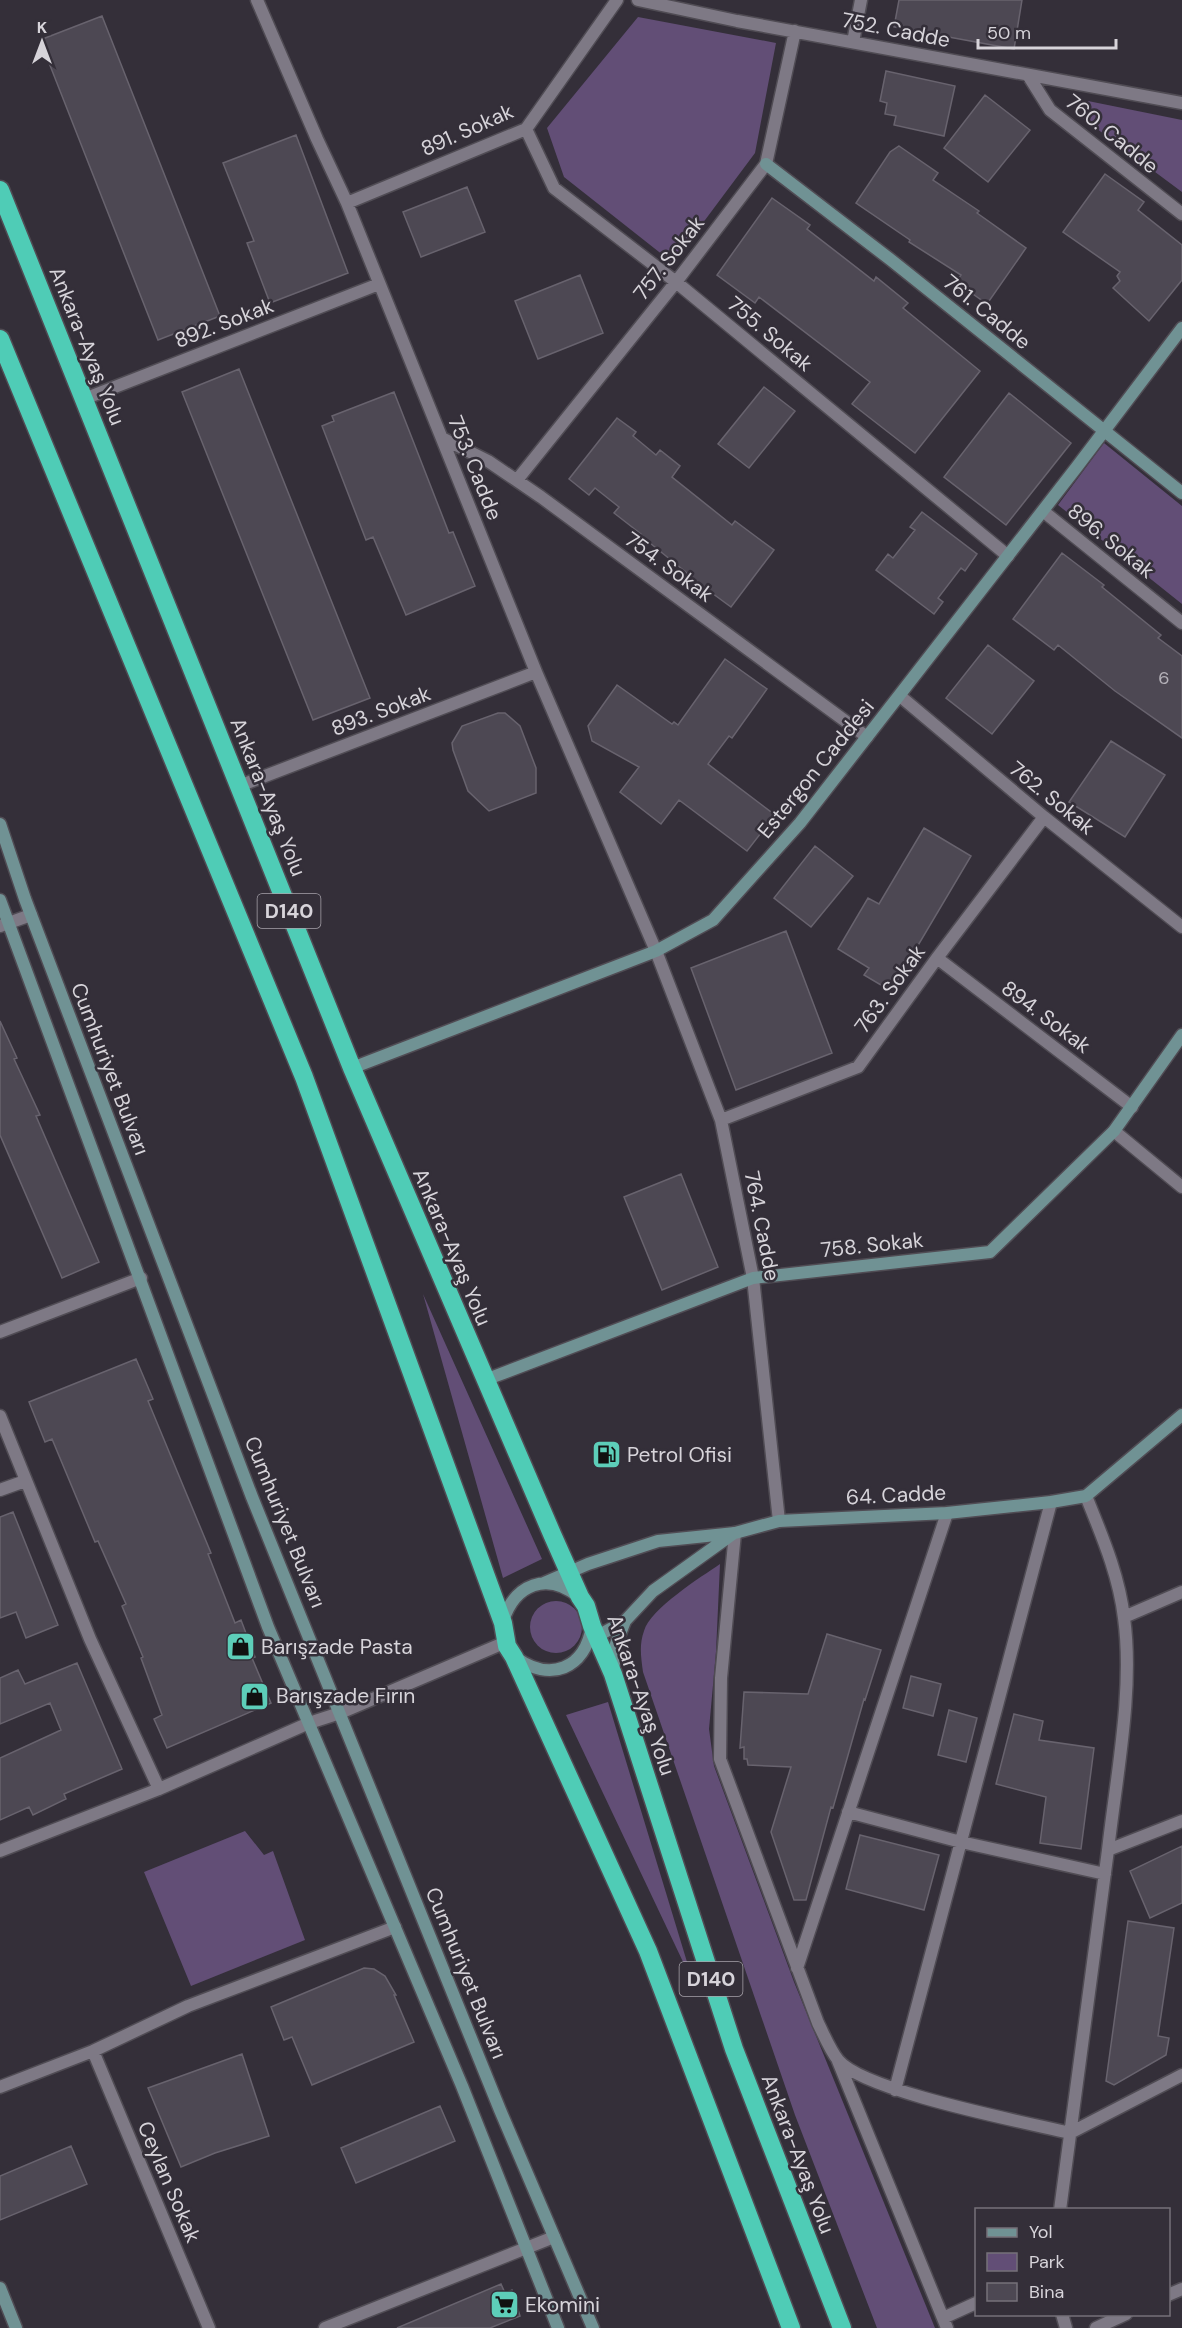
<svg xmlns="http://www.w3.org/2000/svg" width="1182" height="2328" font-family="'DM Sans',sans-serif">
<rect width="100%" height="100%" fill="#342f39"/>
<path fill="#624e76" d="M638,17L776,43L755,153L673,263L564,177L547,128Z
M1088,101L1182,120V192L1081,117L1084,106Z
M1104,443L1182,506V604L1058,505Z
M423,1294L542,1559L503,1578Z
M720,1564L716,1652L709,1729L714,1766L794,1982L935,2328H877L795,2115L643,1672C641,1657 639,1645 644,1631C650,1609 701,1577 720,1564Z
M530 1627a26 26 0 1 1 52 0a26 26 0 1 1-52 0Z
M608,1702L694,1985L566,1715Z
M245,1831L264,1855L273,1851L305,1940L191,1986L144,1872Z"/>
<path fill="#4d4853" stroke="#68636e" stroke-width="1.5" d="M899,0H1022L1014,49L894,27Z
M102,16L220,316L158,340L40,40Z
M886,71L955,86L944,136L894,125L896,116L885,114L887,103L880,101Z
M985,95L1030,130L988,182L944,148Z
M296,135L348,273L270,303L247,243L254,241L223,163Z
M899,146L938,173L933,180L979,211L977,213L1026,248L987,304L956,282L961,275L909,242L910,240L856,203L890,152Z
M1105,174L1144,202L1138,210L1182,245V280L1149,321L1113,288L1120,281L1117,276L1120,272L1063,232Z
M467,187L485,232L421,257L403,212Z
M772,198L810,225L807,229L874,281L876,277L908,303L903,308L980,371L915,453L852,404L870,382L759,297L755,303L717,275Z
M580,275L603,333L538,359L515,301Z
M239,369L370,698L313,720L182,392Z
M764,387L795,411L749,468L718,444Z
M394,392L449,533L453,532L475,586L406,615L373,537L366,540L322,426L334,421L332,416Z
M1009,393L1071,443L1006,525L944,477Z
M617,418L636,432L633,436L656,455L660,450L680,466L672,477L732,525L735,521L774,550L731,607L686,574L687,573L640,535L641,534L614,513L619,507L595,488L589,495L569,479Z
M922,512L977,554L965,571L961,568L938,598L943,602L934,614L876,570L888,554L893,558L915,530L910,527Z
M1062,553L1104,585L1102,587L1161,635L1158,638L1182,656V738L1115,691L1058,645L1054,650L1013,619Z
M988,645L1034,681L992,734L946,698Z
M725,659L767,689L732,738L729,736L708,764L775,815L747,851L679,800L661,824L620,792L639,767L592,741L588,726L617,685L672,724L674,722L678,725Z
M498,713H505L520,726L536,768V793L489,811L468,791L453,750L452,743L462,726Z
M1111,741L1165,775L1125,837L1069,802Z
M924,828L971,856L891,991L864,975L869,968L838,949L868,898L879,904Z
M815,846L853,876L811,927L774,898Z
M786,931L832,1053L736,1090L691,968Z
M0,1021L17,1058L14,1059L40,1115L36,1116L99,1262L62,1278L0,1135Z
M681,1174L718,1267L662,1290L624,1197Z
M136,1359L153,1399L148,1401L211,1553L208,1554L235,1623L241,1620L255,1657L252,1658L271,1703L167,1748L154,1719L162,1715L141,1658L143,1657L122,1606L126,1604L98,1541L95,1542L52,1439L45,1442L29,1402Z
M13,1512L58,1625L26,1638L16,1612L0,1618V1517Z
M827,1634L881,1650L865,1700L864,1699L833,1808L831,1807L806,1900H794L771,1832L791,1767L748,1765L747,1759H744V1747L740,1748L744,1692L808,1694Z
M77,1663L122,1769L64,1794L66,1799L33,1815L29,1807L0,1820V1758L61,1730L50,1703L0,1724V1678L18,1670L25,1684Z
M911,1676L941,1684L933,1716L903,1708Z
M949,1710L977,1718L966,1762L938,1755Z
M1014,1714L1043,1721L1039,1740L1094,1748L1081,1849L1040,1843L1046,1797L996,1784Z
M860,1835L939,1855L924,1910L846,1889Z
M1182,1846V1903L1150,1918L1130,1871Z
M1128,1921L1174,1928L1158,2036L1169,2038L1166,2055L1114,2085L1106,2081Z
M364,1968L374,1969L385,1976L396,1995H394L414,2042L312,2085L292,2037L284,2040L271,2007Z
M242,2054L269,2136L215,2153L181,2167L148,2088Z
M440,2106L455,2141L356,2183L341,2148Z
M71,2146L87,2184L0,2220V2176Z
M501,2284L505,2293L512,2290L520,2316L490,2328H397Z"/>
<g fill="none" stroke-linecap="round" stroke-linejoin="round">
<defs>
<path id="street" d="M257,0L317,139L347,203L536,672L656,951L721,1120L753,1278L779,1521
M638,0L737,21L1182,103
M853,42L861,0
M1028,75L1050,110L1182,214
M526,129L554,188L676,282L1008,556
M347,203L526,129L617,0
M84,399L379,284
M442,438L488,461L541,497L867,737
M517,480L676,282L766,164L795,31
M1043,511L1182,623
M900,696L1044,817L1182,927
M239,786L536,672
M0,926L31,915
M937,958L1132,1107
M721,1120L858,1067L937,958L1044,817
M1114,1131L1182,1187
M0,1332L141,1278
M0,1416L90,1639L159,1789
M0,1490L25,1481
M1086,1496C1102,1536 1119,1575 1124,1618C1134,1689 1116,1778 1108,1850
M735,1533L721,1678L720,1759L818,2023C824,2035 830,2050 838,2060C863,2091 1024,2122 1070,2133L1182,2075
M1124,1617L1182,1592
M848,1812L961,1842L1105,1874
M0,1851L159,1789L309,1723L340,1713L506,1642
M797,1968L947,1513
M93,2051L209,2328
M838,2061L947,2328
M0,2087L93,2051L188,2006L395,1927
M895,2090L1051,1502
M1060,2210L1108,1850L1182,1821
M1168,2295L1182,2289
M1062,2314L1066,2328
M943,2318L976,2303
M325,2328L554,2237
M1096,2328L1126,2314"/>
<path id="secondary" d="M766,164L891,260L1182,493
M0,824L25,899L252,1497L500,2110L593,2328
M0,900L268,1627L462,2086L558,2328
M352,1068L656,951L713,920L800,823L1076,468L1182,328
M485,1380L753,1278L990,1252L1114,1131L1182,1035
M544,1583L588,1564L658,1541L735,1533L779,1521L947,1513L1051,1502L1086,1496L1182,1415
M503,1621C515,1584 547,1571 579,1597
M590,1640L625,1621
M515,1657C550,1683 585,1669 592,1626
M613,1671L616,1644L625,1621L653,1591L734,1533
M0,2288L16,2328"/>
<path id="highway" d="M0,190L352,1068L552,1534L580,1597L586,1606L592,1626L613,1674L734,2049L842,2328
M0,339L304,1077L503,1623L507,1646L514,1657L648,1951L791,2328"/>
</defs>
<use href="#street" stroke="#504c54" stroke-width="15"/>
<use href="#secondary" stroke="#504c54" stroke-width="15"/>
<use href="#highway" stroke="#504c54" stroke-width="21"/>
<use href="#street" stroke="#7e7985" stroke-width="12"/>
<use href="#secondary" stroke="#709294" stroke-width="12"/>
<use href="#highway" stroke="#4fccb6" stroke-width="18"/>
</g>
<defs>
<symbol id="fuel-square" viewBox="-11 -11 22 22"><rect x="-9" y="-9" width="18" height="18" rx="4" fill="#5dceb9" stroke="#342f39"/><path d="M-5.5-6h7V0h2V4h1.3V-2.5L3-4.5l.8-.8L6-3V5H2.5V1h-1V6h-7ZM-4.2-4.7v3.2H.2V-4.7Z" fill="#111"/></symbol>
<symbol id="shop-square" viewBox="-11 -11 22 22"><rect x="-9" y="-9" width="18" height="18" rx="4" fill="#5dceb9" stroke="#342f39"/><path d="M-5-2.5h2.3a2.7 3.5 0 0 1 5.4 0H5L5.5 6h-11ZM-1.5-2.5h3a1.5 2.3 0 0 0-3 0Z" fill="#111"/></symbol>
<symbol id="supermarket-square" viewBox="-11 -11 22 22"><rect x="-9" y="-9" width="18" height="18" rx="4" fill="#5dceb9" stroke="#342f39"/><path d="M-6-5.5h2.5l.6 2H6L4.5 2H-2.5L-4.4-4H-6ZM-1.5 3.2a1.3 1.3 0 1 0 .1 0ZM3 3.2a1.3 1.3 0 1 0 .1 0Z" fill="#111"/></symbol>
</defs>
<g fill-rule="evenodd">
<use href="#fuel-square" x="590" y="1438" width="33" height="33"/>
<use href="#shop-square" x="224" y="1630" width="33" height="33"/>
<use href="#shop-square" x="238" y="1680" width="33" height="33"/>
<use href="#supermarket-square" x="488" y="2288" width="33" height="33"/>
</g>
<g text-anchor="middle" stroke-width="5" stroke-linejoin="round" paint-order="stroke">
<g font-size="18" fill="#b4b1b8">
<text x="1164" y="684">6</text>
</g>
<g fill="#342f39" stroke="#a6a2aa" stroke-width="1.5">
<rect x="257.5" y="894" width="63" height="34" rx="4.5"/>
<rect x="679.5" y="1962" width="63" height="34" rx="4.5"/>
</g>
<g font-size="20" font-weight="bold" fill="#d7d4da">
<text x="289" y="918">D140</text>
<text x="711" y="1986">D140</text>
</g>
<g font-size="21" fill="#d7d4da" stroke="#342f39">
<text transform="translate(896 30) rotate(11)" y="7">752. Cadde</text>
<text transform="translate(467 130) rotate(-24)" y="7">891. Sokak</text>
<text transform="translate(1112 134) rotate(39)" y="7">760. Cadde</text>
<text transform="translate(669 258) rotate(-52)" y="7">757. Sokak</text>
<text transform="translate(987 312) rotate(39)" y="7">761. Cadde</text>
<text transform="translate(224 323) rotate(-21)" y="7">892. Sokak</text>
<text transform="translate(770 334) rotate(40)" y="7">755. Sokak</text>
<text transform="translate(87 346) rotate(68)" y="7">Ankara-Ayaş Yolu</text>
<text transform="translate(475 468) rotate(68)" y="7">753. Cadde</text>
<text transform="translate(1111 541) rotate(39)" y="7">896. Sokak</text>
<text transform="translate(669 567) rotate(36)" y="7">754. Sokak</text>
<text transform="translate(381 711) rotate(-21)" y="7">893. Sokak</text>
<text transform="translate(816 769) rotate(-51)" y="7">Estergon Caddesi</text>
<text transform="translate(268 797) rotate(68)" y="7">Ankara-Ayaş Yolu</text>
<text transform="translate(1052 798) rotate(39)" y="7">762. Sokak</text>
<text transform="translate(890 989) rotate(-54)" y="7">763. Sokak</text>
<text transform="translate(1046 1017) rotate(37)" y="7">894. Sokak</text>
<text transform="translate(110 1069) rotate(69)" y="7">Cumhuriyet Bulvarı</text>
<text transform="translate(762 1226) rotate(79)" y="7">764. Cadde</text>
<text transform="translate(872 1245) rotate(-6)" y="7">758. Sokak</text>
<text transform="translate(452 1247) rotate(67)" y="7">Ankara-Ayaş Yolu</text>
<text transform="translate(896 1495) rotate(-3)" y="7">64. Cadde</text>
<text transform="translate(285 1522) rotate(68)" y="7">Cumhuriyet Bulvarı</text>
<text transform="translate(641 1695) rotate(71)" y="7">Ankara-Ayaş Yolu</text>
<text transform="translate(466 1973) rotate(68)" y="7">Cumhuriyet Bulvarı</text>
<text transform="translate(798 2154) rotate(69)" y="7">Ankara-Ayaş Yolu</text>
<text transform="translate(169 2182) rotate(67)" y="7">Ceylan Sokak</text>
</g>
<g font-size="21" fill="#d7d4da" stroke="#342f39" text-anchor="start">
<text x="627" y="1462">Petrol Ofisi</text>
<text x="261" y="1654">Barışzade Pasta</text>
<text x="276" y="1703">Barışzade Fırın</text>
<text x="525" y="2312">Ekomini</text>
</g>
</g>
<rect x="975" y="2208" width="195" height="108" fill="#342f39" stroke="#757179" stroke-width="1.5"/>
<rect x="987" y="2228" width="30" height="9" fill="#709294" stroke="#757179" stroke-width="1.5"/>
<text x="1029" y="2238" font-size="18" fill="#d7d4da">Yol</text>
<rect x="987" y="2253" width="30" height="18" fill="#624e76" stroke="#757179" stroke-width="1.5"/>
<text x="1029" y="2268" font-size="18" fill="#d7d4da">Park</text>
<rect x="987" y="2283" width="30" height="18" fill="#4d4853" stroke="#757179" stroke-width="1.5"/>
<text x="1029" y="2298" font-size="18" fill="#d7d4da">Bina</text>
<g transform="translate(42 42)" stroke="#342f39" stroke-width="4.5" paint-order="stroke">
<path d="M0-4.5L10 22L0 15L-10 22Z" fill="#d7d4da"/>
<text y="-9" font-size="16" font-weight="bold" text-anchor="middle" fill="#d7d4da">K</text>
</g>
<path d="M978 39v9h138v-9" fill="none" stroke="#d7d4da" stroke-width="3"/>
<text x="987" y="39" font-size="18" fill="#d7d4da" stroke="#342f39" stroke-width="4.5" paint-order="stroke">50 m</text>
</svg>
